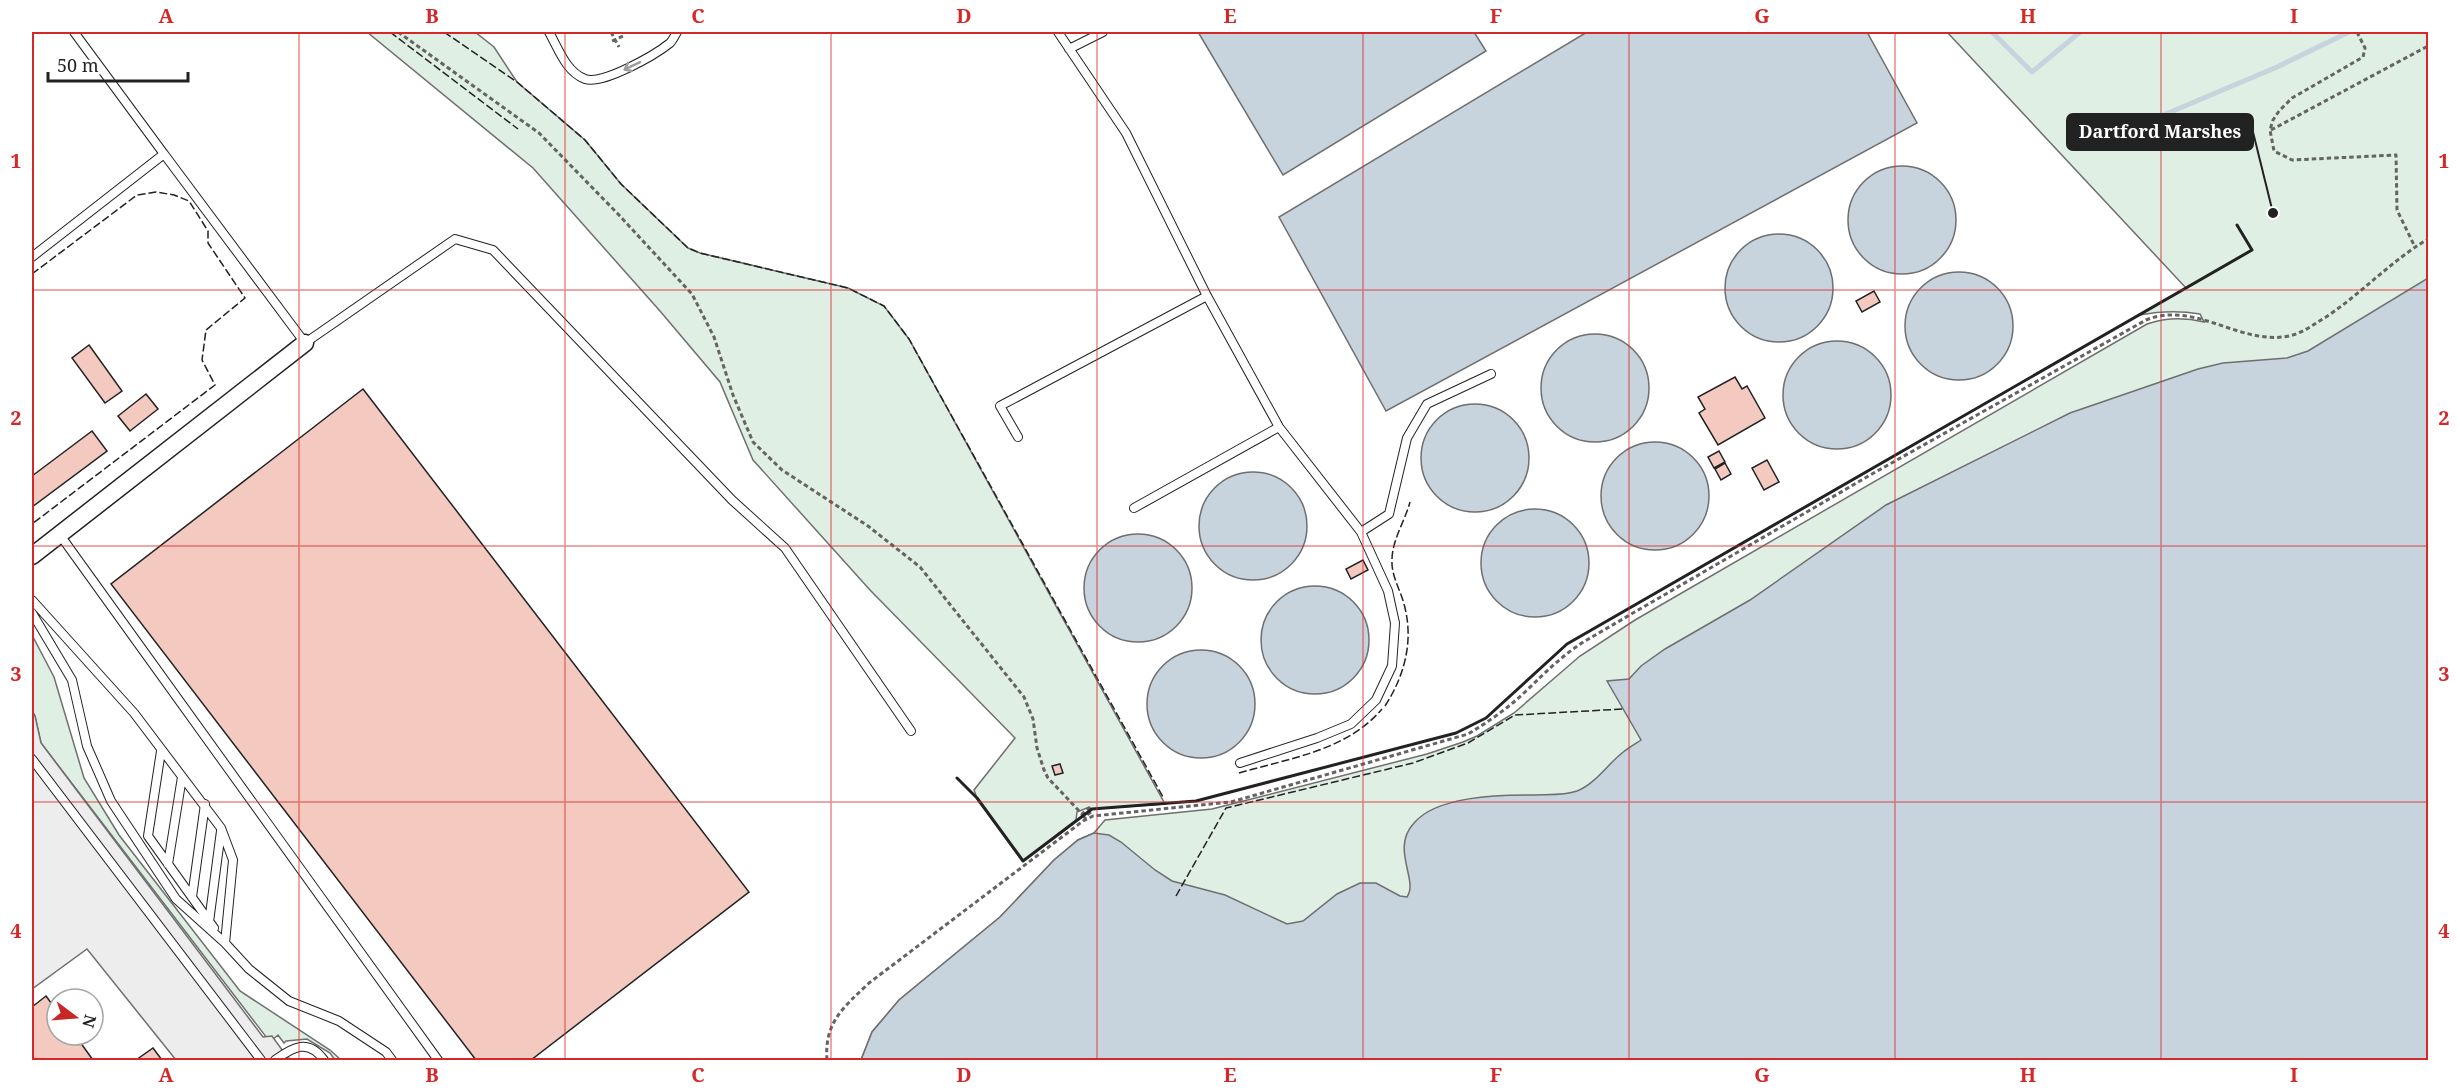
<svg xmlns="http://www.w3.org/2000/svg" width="2460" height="1092" font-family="'Noto Serif',serif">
<rect width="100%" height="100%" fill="#fff"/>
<path fill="#e0efe3" stroke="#6f6f6f" stroke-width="1.5" d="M367,32H475L494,47L517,82L585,140L621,184L688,248L700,253L848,288L884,306L909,339L1165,804L1092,809L1089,807L1077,812L1076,820L1023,861L977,798L974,790L1015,738L870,590L753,460L720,382L660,311L533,168Z
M1947,32H2428V379L1423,954L861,1060L872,1032L899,1000L1000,917L1054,860L1078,840L1094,833L1105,820L1212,809L1427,754L1463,742L1477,736L1514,713L1580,656L1635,620L2147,324C2167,317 2184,317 2204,322L2200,314C2178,310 2160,311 2139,315L2186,288Z
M32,635L54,677L84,778L119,835L240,991L330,1050L341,1060H335L330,1053L307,1039L286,1041L284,1043L278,1035L270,1042L41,743L35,716L32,711Z"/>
<path fill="#ededed" stroke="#6f6f6f" stroke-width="1.5" d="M32,711L35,716L41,743L263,1037L272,1036L288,1058L296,1060H176L87,949L32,989Z"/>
<path fill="#c7d3dd" stroke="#6f6f6f" stroke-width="1.5" d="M1198,32H1474L1486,51L1283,175Z
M1587,32H1867L1917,123L1386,411L1279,217Z
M1848 220a54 54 0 1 1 108 0a54 54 0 1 1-108 0Z
M1725 288a54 54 0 1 1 108 0a54 54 0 1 1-108 0Z
M1905 326a54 54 0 1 1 108 0a54 54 0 1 1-108 0Z
M2428,278V1060H861L872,1032L899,1000L1000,917L1054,860L1078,840L1094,833L1109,835L1121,842L1155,870L1172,881L1225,895L1287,924L1303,921L1337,894L1360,883H1376L1400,896L1407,897C1419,880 1390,849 1414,823C1437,796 1498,795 1531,795C1546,794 1563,796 1577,791C1595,784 1607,765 1622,753C1628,748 1635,744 1641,740L1607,681L1629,679L1641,666L1665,649L1750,600L1886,505L2070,413L2198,369L2223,363L2287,358L2308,351Z
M1541 388a54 54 0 1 1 108 0a54 54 0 1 1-108 0Z
M1783 395a54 54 0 1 1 108 0a54 54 0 1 1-108 0Z
M1421 458a54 54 0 1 1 108 0a54 54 0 1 1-108 0Z
M1601 496a54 54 0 1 1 108 0a54 54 0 1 1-108 0Z
M1199 526a54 54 0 1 1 108 0a54 54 0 1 1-108 0Z
M1481 563a54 54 0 1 1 108 0a54 54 0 1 1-108 0Z
M1084 588a54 54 0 1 1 108 0a54 54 0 1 1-108 0Z
M1261 640a54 54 0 1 1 108 0a54 54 0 1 1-108 0Z
M1147 704a54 54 0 1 1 108 0a54 54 0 1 1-108 0Z"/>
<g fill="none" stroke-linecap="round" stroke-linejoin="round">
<path stroke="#c7d3dd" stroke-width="5" d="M1992,32L2032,72L2080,32
M2147,122L2277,67L2349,32"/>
</g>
<path fill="#f3c9c0" stroke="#222" stroke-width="1.5" d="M1874,291L1880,302L1862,312L1856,301Z
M89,345L122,391L105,403L72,358Z
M1735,377L1742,389L1747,386L1765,418L1718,445L1699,413L1705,409L1698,397Z
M363,389L749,892L531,1060H476L111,584Z
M146,394L158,409L130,431L118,416Z
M92,431L107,451L32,507V476Z
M1719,451L1725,462L1714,468L1708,457Z
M1767,460L1779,482L1764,490L1752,468Z
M1725,463L1731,474L1721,480L1715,469Z
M1363,560L1368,570L1351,579L1346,569Z
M1060,764L1063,773L1055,775L1052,766Z
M46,996L57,1011V1035H75L93,1060H32V1007Z
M153,1048L162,1060H136Z"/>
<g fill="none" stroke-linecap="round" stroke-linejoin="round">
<defs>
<path id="service" d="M549,32C558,48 566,72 585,79C603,85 655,55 670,43C673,40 675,35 677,32
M1058,32L1126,133L1207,296L1279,427L1134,508
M1069,49L1103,32
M164,154L305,343L455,239L493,250L732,500L785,548L911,731
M32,257L164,154L74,32
M1279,427L1361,532L1389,514L1407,438L1427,404L1491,374
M1018,437L1000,406L1207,296
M60,535L438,1060
M32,600L134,713L221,828L233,860L225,943
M32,613L72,680L87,746L111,801L176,899L225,943L249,969L289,1001L339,1021L386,1052L392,1060
M161,751L148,836L214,928
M32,759L261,1060
M1240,763L1317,738L1351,724L1376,700L1392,666L1395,623L1388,591L1361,532
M168,864L182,777
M192,897L205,804
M209,922L221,831
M275,1060C293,1047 308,1038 324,1060"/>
<path id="minor" d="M32,556L305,343"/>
</defs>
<use href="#service" stroke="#222" stroke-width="10"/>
<use href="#minor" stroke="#222" stroke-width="19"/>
<path stroke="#646464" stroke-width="3" stroke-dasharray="4.5 3" stroke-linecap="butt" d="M398,32L539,133L618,214L692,294L714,337L733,395L753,442L782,470L868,526L920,567L1024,697L1033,719L1037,748L1044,770L1048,778L1082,814L1089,808L1091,812L1084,817L1086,819
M611,32L619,47
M2357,32L2365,48L2363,57L2292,98L2279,111L2273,120L2270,130L2274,151L2292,160L2396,155L2397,210L2415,247
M612,41L623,36
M2271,130L2428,46
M827,1060C824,1022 844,1007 869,983L1083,821L1093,816L1231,802L1468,734C1488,722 1507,709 1525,692C1546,672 1560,657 1585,641L1872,474L2146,320C2195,300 2240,346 2289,336C2303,333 2314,324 2326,317C2362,293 2391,261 2428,239"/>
<use href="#service" stroke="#fff" stroke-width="8"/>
<use href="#minor" stroke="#fff" stroke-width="16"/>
<path stroke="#222" stroke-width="1.5" stroke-dasharray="8 3" stroke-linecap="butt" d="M390,32L518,129
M444,32L517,82L585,140L621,184L688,248L700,253L848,288L884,306L909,339L1163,797
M32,274L137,195L156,192L174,195L189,201L208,231V243L245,298L206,330L202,360L215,385L32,524
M1385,706C1405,675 1414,640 1404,604C1400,589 1391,575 1392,560C1392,540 1405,521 1410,502
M1239,773C1290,758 1346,751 1382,709
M1176,896L1226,808L1413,763L1468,743L1515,715L1623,709"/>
<path stroke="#222" stroke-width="3" d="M957,778L977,798L1023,861L1092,809L1196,801L1456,733L1486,718L1567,644L2252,250L2237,225"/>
</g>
<defs><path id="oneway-shaft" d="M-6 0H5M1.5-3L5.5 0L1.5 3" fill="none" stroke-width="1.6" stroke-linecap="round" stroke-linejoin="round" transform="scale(1.5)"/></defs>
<use stroke="#9c9c9c" href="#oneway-shaft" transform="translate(632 66) rotate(155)"/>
<path fill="none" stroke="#d62828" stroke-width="1.5" stroke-opacity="0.55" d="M299,32V1060M565,32V1060M831,32V1060M1097,32V1060M1363,32V1060M1629,32V1060M1895,32V1060M2161,32V1060M32,290H2428M32,546H2428M32,802H2428"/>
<path fill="none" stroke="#222" stroke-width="2" d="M2273 213L2253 132"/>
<circle fill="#222" stroke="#fff" stroke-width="2" cx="2273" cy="213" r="6"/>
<rect fill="#222" stroke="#222" stroke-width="2" x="2067" y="114" width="186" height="36" rx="6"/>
<g font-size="18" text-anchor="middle" font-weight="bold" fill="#fff">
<text x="2160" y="138">Dartford Marshes</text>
</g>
<rect width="2460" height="1092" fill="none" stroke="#ffffff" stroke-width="66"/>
<g transform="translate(75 1017) rotate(106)"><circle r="28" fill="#ffffff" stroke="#a7a7a7" stroke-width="1.5"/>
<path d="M0-4.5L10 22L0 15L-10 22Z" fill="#c62828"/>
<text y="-9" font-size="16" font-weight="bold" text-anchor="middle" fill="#222222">N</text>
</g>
<path d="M48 72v9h140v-9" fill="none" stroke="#222222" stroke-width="3"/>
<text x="57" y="72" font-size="18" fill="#222222" stroke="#ffffff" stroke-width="4.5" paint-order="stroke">50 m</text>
<rect x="33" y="33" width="2394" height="1026" fill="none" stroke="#d62828" stroke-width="2"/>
<g font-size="20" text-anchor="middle" font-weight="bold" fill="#d62828">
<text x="166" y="23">A</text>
<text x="432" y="23">B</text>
<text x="698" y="23">C</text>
<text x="964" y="23">D</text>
<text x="1230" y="23">E</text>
<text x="1496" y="23">F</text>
<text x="1762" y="23">G</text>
<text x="2028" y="23">H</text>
<text x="2294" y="23">I</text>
<text x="16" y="168">1</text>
<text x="2444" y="168">1</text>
<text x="16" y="425">2</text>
<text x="2444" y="425">2</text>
<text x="16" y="681">3</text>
<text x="2444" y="681">3</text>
<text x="16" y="938">4</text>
<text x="2444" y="938">4</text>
<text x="166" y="1082">A</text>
<text x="432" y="1082">B</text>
<text x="698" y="1082">C</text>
<text x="964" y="1082">D</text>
<text x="1230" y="1082">E</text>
<text x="1496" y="1082">F</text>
<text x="1762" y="1082">G</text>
<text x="2028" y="1082">H</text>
<text x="2294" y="1082">I</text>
</g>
</svg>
